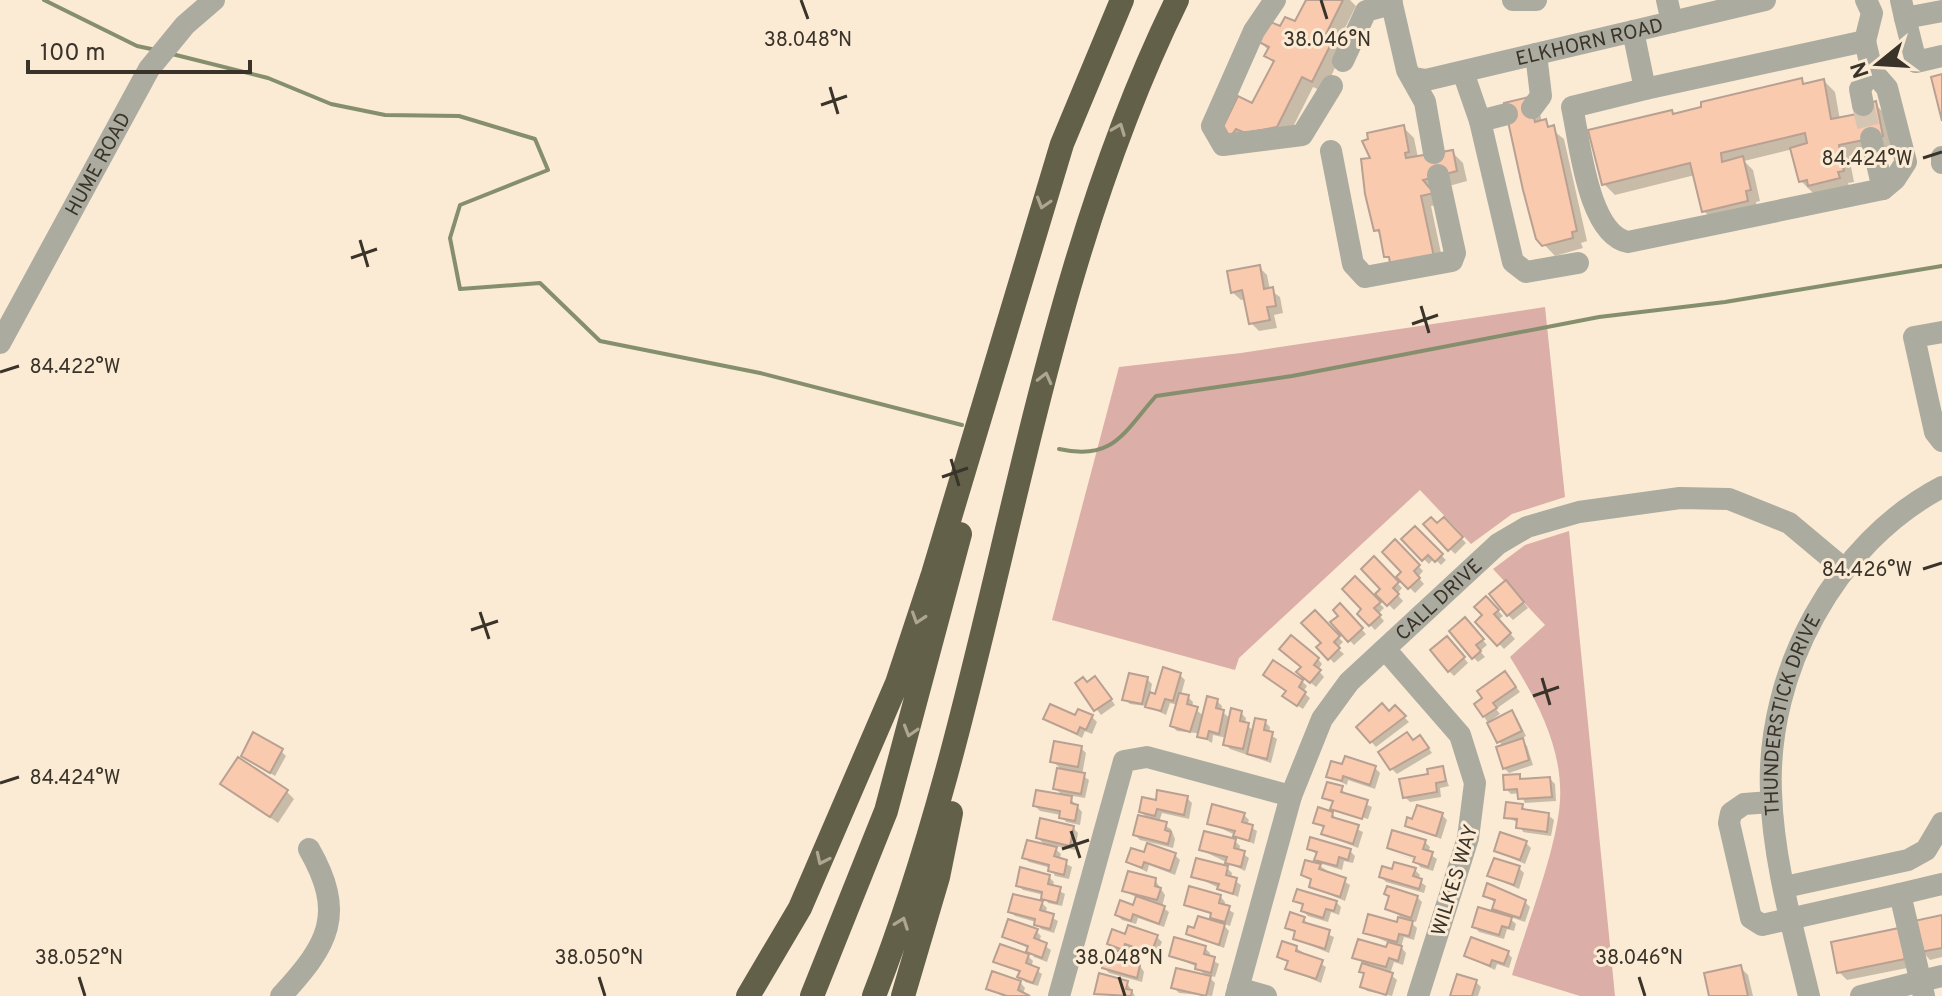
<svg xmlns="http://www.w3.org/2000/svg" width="1942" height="996" font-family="Overpass,sans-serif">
<rect width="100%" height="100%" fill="#fbebd4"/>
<path fill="#dbaea7" d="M1545,307L1565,497L1512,514L1471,544L1420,490L1239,658L1235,670L1052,620L1119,367L1241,353Z
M1569,531L1615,996H1580L1512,975C1526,927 1557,849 1560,801C1563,748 1537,700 1510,657L1545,625L1493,569L1525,545Z"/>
<path fill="#0003" d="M1309,0H1350L1356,6L1336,46L1342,52L1324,92L1313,87L1288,137L1257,143L1224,130L1253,106L1275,64L1266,56L1269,51L1258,39L1296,24Z
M1801,80L1806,85L1824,81L1835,92L1840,120L1859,116L1875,104L1886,115L1893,146L1849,156L1854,182L1848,183L1850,189L1821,196L1812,192L1801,181L1793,149L1744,161L1753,170L1760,201L1756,202L1758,212L1715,222L1704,211L1695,175L1615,195L1604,184L1671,112L1675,116Z
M1539,110L1542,122L1564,139L1587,241L1581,243L1583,248L1555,256L1538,238L1510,132Z
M1403,127L1414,138L1418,158L1452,152L1463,163L1467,181L1431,191L1443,204L1431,206L1444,267L1403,273L1386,256L1382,236L1376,230L1372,159Z
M1259,267L1267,275L1270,290L1280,297L1283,313L1274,315L1277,328L1259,331L1251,323L1246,299L1241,300L1232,292Z
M1444,520L1466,543L1455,554L1426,525L1437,526Z
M1415,529L1446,560L1441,565L1434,558L1429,564L1404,540Z
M1395,542L1423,571L1418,577L1424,584L1415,593L1399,577L1404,572Z
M1374,559L1402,588L1397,594L1403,601L1394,610L1378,594L1383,589Z
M1355,579L1384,608L1378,614L1384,621L1375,630L1359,614L1364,609Z
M1511,587L1528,608L1513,620L1508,615Z
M1486,598L1503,616L1498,620L1515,639L1504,649L1478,622L1484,615Z
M1340,606L1366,634L1354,645L1333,623L1341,616Z
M1315,613L1343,642L1337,648L1344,654L1334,663L1319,647L1323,643Z
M1470,625L1487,645L1480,651L1485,657L1478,662L1474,658Z
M1452,643L1468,663L1454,676L1449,671Z
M1318,659L1322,664L1318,670L1324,677L1316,687L1304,677Z
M1505,673L1520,692L1496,709L1500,714L1491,720L1512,713L1517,718L1526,736L1520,739L1527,746L1533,765L1509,773L1504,768L1503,747L1476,704Z
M1180,675L1185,680L1181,695L1188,697L1193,702L1192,707L1204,716L1217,701L1222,706L1221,711L1231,719L1241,713L1246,718L1245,724L1254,731L1265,722L1270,727L1269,734L1277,739L1271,763L1230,749L1225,744L1227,738L1213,735L1212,743L1196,733L1177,731L1172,726L1178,705L1170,703L1166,715L1147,706L1130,704L1124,699L1147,679L1152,684L1150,695L1157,696Z
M1302,681L1307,686L1303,692L1310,698L1303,709L1290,701Z
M1077,683H1100L1115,705L1101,715Z
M1395,708L1409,722L1376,747L1359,728Z
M1076,717H1092L1097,722L1092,734L1085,731L1082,738L1046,719Z
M1414,742L1425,743L1432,753L1397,774L1392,769Z
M1081,748L1086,753L1082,775L1089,780L1085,798L1067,795L1082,812L1080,825L1066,822L1061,815L1040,811L1035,806L1064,797L1055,788L1059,767L1052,761Z
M281,751L286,756L275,776L243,756Z
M1375,768L1380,773L1375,789L1348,780L1347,785L1329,776Z
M1442,768L1449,786L1440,788L1441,797L1410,802L1405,797Z
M1519,776L1523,781L1550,779L1555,784L1556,801L1525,803L1520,793L1511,794L1506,789Z
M223,784L286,791L294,799L278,823Z
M1341,788L1346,795L1372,807L1368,819L1333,809L1334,803L1325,797Z
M1187,798L1192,803L1189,819L1162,813L1159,822L1171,829L1175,839L1173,848L1140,840L1135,835L1149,820L1141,812L1157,802Z
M1522,806L1528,812L1548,815L1554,820L1551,836L1523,832L1519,823L1506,817Z
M1332,813L1337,820L1363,832L1358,848L1323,834L1325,829L1316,822Z
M1244,815L1249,820L1247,825L1257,831L1254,844L1210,823Z
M1442,815L1447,820L1441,839L1407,825Z
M1073,828L1078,833L1075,850L1051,845L1061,854L1059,860L1072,867L1069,879L1055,876L1051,868L1029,862L1024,857L1047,847L1038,838Z
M1235,841L1240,846L1239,851L1249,858L1245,871L1201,850Z
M1425,842L1430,847L1428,853L1437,859L1433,871L1420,867L1416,860L1394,853L1424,862L1425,858L1389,848Z
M1526,843L1531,848L1525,864L1496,851Z
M1309,849L1350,851L1355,856L1353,863L1344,861L1342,870L1322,864L1317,859L1318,855Z
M1145,854L1175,855L1180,860L1175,875L1149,865L1147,872L1128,862Z
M1320,866L1350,885L1345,901L1311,887L1313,881L1303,875Z
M1227,868L1232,873L1231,878L1241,885L1238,897L1194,876Z
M1519,868L1524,873L1519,889L1490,876Z
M1415,870L1420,875L1418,880L1426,886L1424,893L1386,882L1381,877Z
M1049,877L1054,882L1052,887L1065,894L1062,906L1048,903L1044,895L1023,890L1018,885Z
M1155,880L1165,895L1162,907L1169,912L1164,927L1138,918L1136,924L1122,920L1117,915L1134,907L1138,898L1124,891Z
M1386,894L1417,897L1422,902L1416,922L1407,919L1417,928L1414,940L1404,937L1401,947L1406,953L1403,965L1394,962L1390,974L1397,980L1392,996L1367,991L1362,986L1364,963L1355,957L1388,949L1389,943L1365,932L1398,925L1400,916L1387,909L1390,898Z
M1220,896L1225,902L1224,907L1234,913L1230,926L1222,923L1229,931L1224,948L1188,934L1219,924L1213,915L1186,905Z
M1485,896L1525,902L1530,907L1525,922L1507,916L1516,924L1514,931L1507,929L1504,939L1479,932L1474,926L1503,917L1494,908L1496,903Z
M1296,900L1336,902L1341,907L1339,915L1331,912L1328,922L1308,916L1303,911L1304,906Z
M1042,903L1047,908L1045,914L1058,921L1054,933L1041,929L1036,922L1015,916L1010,911Z
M1942,917V957L1930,960L1922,951Z
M1304,918L1308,926L1334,937L1329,953L1295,939L1297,934L1287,927Z
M1898,930L1912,967L1847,980L1839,972Z
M1036,931L1041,936L1039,942L1051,950L1047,962L1034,957L1030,949L1004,937Z
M1127,936L1157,937L1162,942L1156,956L1130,947L1127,955L1135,958L1144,972L1142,982L1109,973L1104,968L1119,953L1110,944Z
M1205,948L1210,953L1209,958L1219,964L1215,977L1207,975L1215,983L1212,996L1179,993L1174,988L1206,977L1198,967L1171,956Z
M1296,948L1326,967L1321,983L1287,968L1289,963L1279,957Z
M1508,953L1512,958L1509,968L1497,964L1495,970L1466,956Z
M1028,956L1033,961L1031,967L1042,974L1038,986L1025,982L1021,973L996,961Z
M1740,967L1748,975L1753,996H1711Z
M1020,982L1025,988L1023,994L1029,996H1002L988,988Z
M1476,982L1481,987L1478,996H1453Z
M1127,983L1135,996L1096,993Z"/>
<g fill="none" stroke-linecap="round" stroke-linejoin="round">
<path stroke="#858f6d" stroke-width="4" d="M44,0L137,46L156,50
M172,54L268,78L331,104L385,115L459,116L535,139L548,170L460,205L450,238L460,289L540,283L600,341L760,373L962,425
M1059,449C1114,461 1123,433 1156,396L1292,376L1599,317L1725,302L1942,266"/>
</g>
<path fill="#f9caae" stroke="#b8a092" stroke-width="2" d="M1306,0H1343L1325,36L1333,40L1312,82L1302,77L1277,127L1245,133L1236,129L1231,136L1221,131L1238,96L1252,103L1274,61L1264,56L1269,47L1255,40L1266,20L1280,26L1285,17L1295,21Z
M1942,74V121L1931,77Z
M1802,78L1803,84L1824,79L1831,119L1857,114L1856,107L1876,101L1883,136L1839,145L1844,171L1838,172L1840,178L1808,186L1807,180L1799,182L1790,148L1807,143L1805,133L1721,153L1722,162L1743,156L1751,190L1746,191L1748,201L1702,212L1690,163L1602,185L1588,130L1672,110L1673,114L1701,107V102Z
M1529,97L1535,122L1546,119L1548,127L1554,125L1577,231L1572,232L1573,238L1542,246L1536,239L1523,190L1504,103Z
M1404,125L1409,152L1405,153L1406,158L1453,150L1457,171L1423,180L1434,193L1421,196L1434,257L1390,263L1389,257H1384L1379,230L1374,231L1365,194L1361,159L1370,158L1362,141L1368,139L1367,133Z
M1260,265L1264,289L1273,287L1276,306L1267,307L1270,320L1249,324L1242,290L1231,293L1227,271Z
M1431,517L1437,523L1444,517L1463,537L1448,551L1423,524Z
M1415,526L1443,554L1435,562L1428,555L1422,561L1401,539Z
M1395,539L1420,565L1414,571L1420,578L1408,589L1396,577L1401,572L1382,552Z
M1374,556L1399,582L1393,588L1399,594L1387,606L1375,594L1380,589L1361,569Z
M1355,576L1381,602L1374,608L1381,615L1369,626L1357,614L1361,609L1342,589Z
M1506,580L1524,602L1507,616L1489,594Z
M1486,596L1499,610L1494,614L1511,633L1497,646L1475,622L1482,615L1474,607Z
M1340,603L1363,628L1348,642L1330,622L1338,616L1333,610Z
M1315,610L1340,636L1334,642L1340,648L1328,660L1316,647L1321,643L1301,623Z
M1465,617L1484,639L1476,645L1481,651L1472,659L1449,631Z
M1291,635L1319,658L1314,665L1321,670L1310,683L1296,672L1301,667L1279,649Z
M1447,636L1465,657L1448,672L1430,650Z
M1273,660L1303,680L1299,687L1306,692L1297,706L1282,696L1286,691L1263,675Z
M1163,667L1181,673L1173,701L1165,699L1161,711L1145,707L1150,692L1155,694Z
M1505,671L1516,687L1493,703L1497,708L1483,717L1474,704L1482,698L1477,691Z
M1129,673L1148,677L1142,704L1122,700Z
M1095,676L1112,699L1094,711L1075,683L1083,677L1087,682Z
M1179,693L1189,695L1187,704L1198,707L1190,732L1170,726Z
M1207,696L1218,699L1216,708L1224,710L1219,734L1209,731L1207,739L1197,737Z
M1382,703L1389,711L1395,705L1406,716L1370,743L1356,727Z
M1050,704L1075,715L1078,709L1093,715L1086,730L1080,727L1077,734L1043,719Z
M1231,708L1242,711L1240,721L1249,723L1243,749L1223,745Z
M1512,710L1522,731L1497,743L1487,723Z
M1255,718L1266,720L1264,730L1273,732L1267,759L1247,754Z
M253,732L283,749L270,773L241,756Z
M1407,732L1413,740L1420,735L1429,748L1390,770L1378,752Z
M1523,738L1529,760L1503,769L1496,747Z
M1054,741L1082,746L1078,767L1050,762Z
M1345,756L1376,766L1370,785L1343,776L1342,781L1326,777L1331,761L1342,764Z
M238,757L288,790L270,817L220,784Z
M1443,766L1446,781L1436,783L1437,792L1403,798L1399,779L1428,774L1427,769Z
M1057,768L1085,773L1081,794L1053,789Z
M1520,774V779L1550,777L1552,797L1518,799L1517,789L1504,790L1503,775Z
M1327,782L1343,786L1341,792L1368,800L1362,819L1330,809L1333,801L1322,798Z
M1036,790L1072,796L1071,803L1078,805L1075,821L1059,818L1060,811L1033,806Z
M1157,790L1188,796L1184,815L1157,809L1155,816L1139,812L1142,797L1156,800Z
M1506,802L1523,804L1522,809L1549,813L1547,832L1516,828L1517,819L1504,818Z
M1212,804L1245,813L1242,822L1253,825L1249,841L1233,836L1235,831L1207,824Z
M1417,805L1443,813L1436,836L1405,826L1407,817L1412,819Z
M1318,807L1333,812L1332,817L1359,825L1353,844L1321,834L1324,826L1313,823Z
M1138,815L1167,822L1165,830L1171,832L1168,844L1133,835Z
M1040,818L1074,826L1070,846L1036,838Z
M1392,830L1426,840L1423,849L1433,852L1428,867L1413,862L1415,857L1387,848Z
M1204,831L1236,839L1234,848L1245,851L1241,867L1225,863L1227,857L1199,850Z
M1500,832L1527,841L1520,860L1494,851Z
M1310,837L1351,849L1348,860L1339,857L1337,866L1314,860L1317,852L1307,849Z
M1027,840L1057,847L1054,856L1067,860L1064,875L1048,871L1049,865L1022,858Z
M1147,843L1176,853L1170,871L1144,862L1142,868L1126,862L1131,848L1144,852Z
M1196,858L1228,866L1226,875L1237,878L1233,894L1217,889L1219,884L1191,877Z
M1494,858L1520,866L1514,885L1487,876Z
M1305,860L1321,864L1319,869L1346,878L1340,897L1309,887L1311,879L1301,875Z
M1394,862L1416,868L1413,876L1422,879L1419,889L1379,877L1382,866L1392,869Z
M1020,867L1050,875L1048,884L1061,887L1057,903L1041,899L1042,892L1016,886Z
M1128,871L1156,878L1155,886L1161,888L1157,900L1122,891Z
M1487,883L1526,900L1520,918L1492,909L1495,900L1483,896Z
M1189,886L1221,895L1219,903L1230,906L1225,922L1210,918L1211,913L1184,905Z
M1387,886L1418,896L1411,918L1385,909L1389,896L1384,894Z
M1297,889L1337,901L1334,911L1326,909L1323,918L1301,911L1303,904L1293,901Z
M1013,894L1043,901L1040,910L1054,914L1050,929L1034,925L1035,919L1008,912Z
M1136,896L1165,906L1159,924L1133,914L1131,921L1115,915L1120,900L1133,905Z
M1478,907L1512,917L1509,928L1502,926L1499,935L1472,927Z
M1290,912L1305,917L1303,922L1330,930L1325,949L1293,939L1295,931L1285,928Z
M1368,914L1397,922L1398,917L1413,921L1409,936L1399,934L1397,942L1363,933Z
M1942,915V948L1920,952L1914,921Z
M1198,916L1225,924L1219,945L1186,934L1188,926L1194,928Z
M1008,919L1038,929L1034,938L1047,943L1042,958L1026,952L1028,946L1002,937Z
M1128,925L1158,935L1151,953L1125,944L1123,950L1107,944L1112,929L1125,934Z
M1899,928L1905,959L1837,973L1831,942Z
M1174,937L1206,946L1204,954L1215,957L1211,973L1195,969L1196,964L1169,956Z
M1471,937L1509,951L1504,964L1492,960L1490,966L1464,956Z
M1358,939L1386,947L1388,942L1402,946L1398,961L1389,958L1386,967L1352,958Z
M1282,941L1297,946L1296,951L1323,960L1316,979L1285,969L1288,961L1277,957Z
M1000,944L1029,954L1026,963L1039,968L1033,983L1017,977L1020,971L993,962Z
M1107,948L1136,956L1134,964L1140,965L1137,978L1102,968Z
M1362,963L1393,973L1386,995L1360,987L1364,973L1359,972Z
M1741,965L1748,996H1709L1704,973Z
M1176,968L1211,976L1206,996L1171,988Z
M992,971L1021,981L1018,990L1030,996H1007L986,989Z
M1099,973L1128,981L1126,989L1132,990L1131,996L1094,994Z
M1457,974L1477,980L1472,996H1450Z"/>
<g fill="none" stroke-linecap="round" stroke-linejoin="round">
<path stroke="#d4c6b2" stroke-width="22" stroke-dasharray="22 11" stroke-linecap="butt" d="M1863,105L1871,138"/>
<g stroke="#acaba0" stroke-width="22">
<path d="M1275,0L1254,31L1212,126L1223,145L1302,135L1332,86"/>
<path d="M1391,0L1407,70L1425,102L1434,153"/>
<path d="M1513,0H1536"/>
<path d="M1667,0L1672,22"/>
<path d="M1901,0L1905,18L1942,11"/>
<path d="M1905,18L1916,62L1942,56"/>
<path d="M1633,31L1645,89L1865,41L1872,13L1866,0"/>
<path d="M1343,61L1366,11L1392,4"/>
<path d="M1463,72L1480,121L1507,114"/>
<path id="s1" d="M1414,78L1426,80L1765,0"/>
<path d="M1645,89L1572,107C1580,143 1588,234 1628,242L1883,189L1895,179L1906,162L1887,88L1872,71L1865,41"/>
<path d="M1863,105L1860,89L1872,71"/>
<path d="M1532,108L1541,96L1536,54"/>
<path d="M1480,121L1513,262L1526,272L1578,263"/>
<path d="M1871,138L1883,189"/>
<path d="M1331,151L1353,264L1365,277L1452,261L1455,253L1438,175"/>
<path d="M1942,157V163"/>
<path d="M1942,332L1914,337L1935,432L1942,441"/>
<path id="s2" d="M0,343L149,69L185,25L214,0"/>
<path d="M1385,649L1460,735L1475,783L1468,838L1418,996"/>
<path d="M1771,802L1744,804L1731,813L1729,823L1751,918L1762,925L1900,894L1924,996"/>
<path d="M1785,887L1908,860L1926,850L1942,823"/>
<path d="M1900,894L1942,884"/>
<path d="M1238,988L1266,996"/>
<path d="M281,996C329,944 346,914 309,849"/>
<path d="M1059,996L1124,761L1147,757L1291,796"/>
<path id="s3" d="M1236,996L1291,796L1322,719L1349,682L1498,544L1527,527L1579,512L1680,498L1729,499L1789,523L1844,569"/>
<path id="s4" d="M1809,996C1793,929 1773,860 1771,792C1766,672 1835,543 1942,487"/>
<path d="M1861,996L1942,976"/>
</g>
<path stroke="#63604a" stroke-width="24" d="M748,996L800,908L897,683L933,574L1062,144L1122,0
M812,996L886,811L960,534
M874,996C1001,672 1023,314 1177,0
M903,996L938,877L951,813"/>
</g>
<defs><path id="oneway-chevron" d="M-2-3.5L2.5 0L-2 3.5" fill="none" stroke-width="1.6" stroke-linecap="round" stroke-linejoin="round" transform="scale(2)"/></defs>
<g stroke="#afa68f">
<use href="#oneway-chevron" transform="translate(1119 129) rotate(-69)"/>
<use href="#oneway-chevron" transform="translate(1043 203) rotate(107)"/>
<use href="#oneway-chevron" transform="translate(1045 378) rotate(-76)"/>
<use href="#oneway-chevron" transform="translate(918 618) rotate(108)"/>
<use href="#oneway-chevron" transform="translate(910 731) rotate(107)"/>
<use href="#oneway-chevron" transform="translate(822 859) rotate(115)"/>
<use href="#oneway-chevron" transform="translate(902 923) rotate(-70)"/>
</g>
<path fill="none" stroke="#39332a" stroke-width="3" d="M801,0L808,19M1321,0L1327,19M830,87L838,114M821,105L847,96M1923,158L1942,152M360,240L368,267M351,258L377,249M1421,306L1429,333M1412,324L1438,315M0,372L19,366M951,459L959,486M942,477L968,468M1923,569L1942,563M480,612L489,639M471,630L498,621M1542,678L1550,705M1533,696L1559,687M0,783L19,777M1071,831L1080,858M1062,849L1089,840M79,977L85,996M599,977L605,996M1119,977L1125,996M1639,977L1645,996"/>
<g text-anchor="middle" stroke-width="6" stroke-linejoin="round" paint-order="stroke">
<g font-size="20" fill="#39332a" stroke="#fbebd4">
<text dy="7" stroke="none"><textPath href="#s1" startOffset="180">ELKHORN ROAD</textPath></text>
<text dy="7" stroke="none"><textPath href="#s2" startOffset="204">HUME ROAD</textPath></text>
<text dy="7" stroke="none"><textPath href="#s3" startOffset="458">CALL DRIVE</textPath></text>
<text dy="7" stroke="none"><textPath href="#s4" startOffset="288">THUNDERSTICK DRIVE</textPath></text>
<text transform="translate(1454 880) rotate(-73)" y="7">WILKES WAY</text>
</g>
</g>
<g font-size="20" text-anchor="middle" fill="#39332a" stroke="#fbebd4" stroke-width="6" stroke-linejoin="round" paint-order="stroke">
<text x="808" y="46">38.048°N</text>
<text x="1327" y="46">38.046°N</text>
<text x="1867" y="165">84.424°W</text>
<text x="75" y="373">84.422°W</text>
<text x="1867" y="576">84.426°W</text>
<text x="75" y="784">84.424°W</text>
<text x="79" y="964">38.052°N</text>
<text x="599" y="964">38.050°N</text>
<text x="1119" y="964">38.048°N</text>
<text x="1639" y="964">38.046°N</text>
</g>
<g transform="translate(1878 64) rotate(252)" stroke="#fbebd4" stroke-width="6" paint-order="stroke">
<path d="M0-6L14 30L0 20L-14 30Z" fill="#39332a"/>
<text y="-12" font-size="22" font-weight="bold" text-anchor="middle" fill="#39332a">N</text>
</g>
<path d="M28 60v12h222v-12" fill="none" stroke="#39332a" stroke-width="4"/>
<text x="40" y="60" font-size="24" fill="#39332a" stroke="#fbebd4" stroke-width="6" paint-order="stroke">100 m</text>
</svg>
